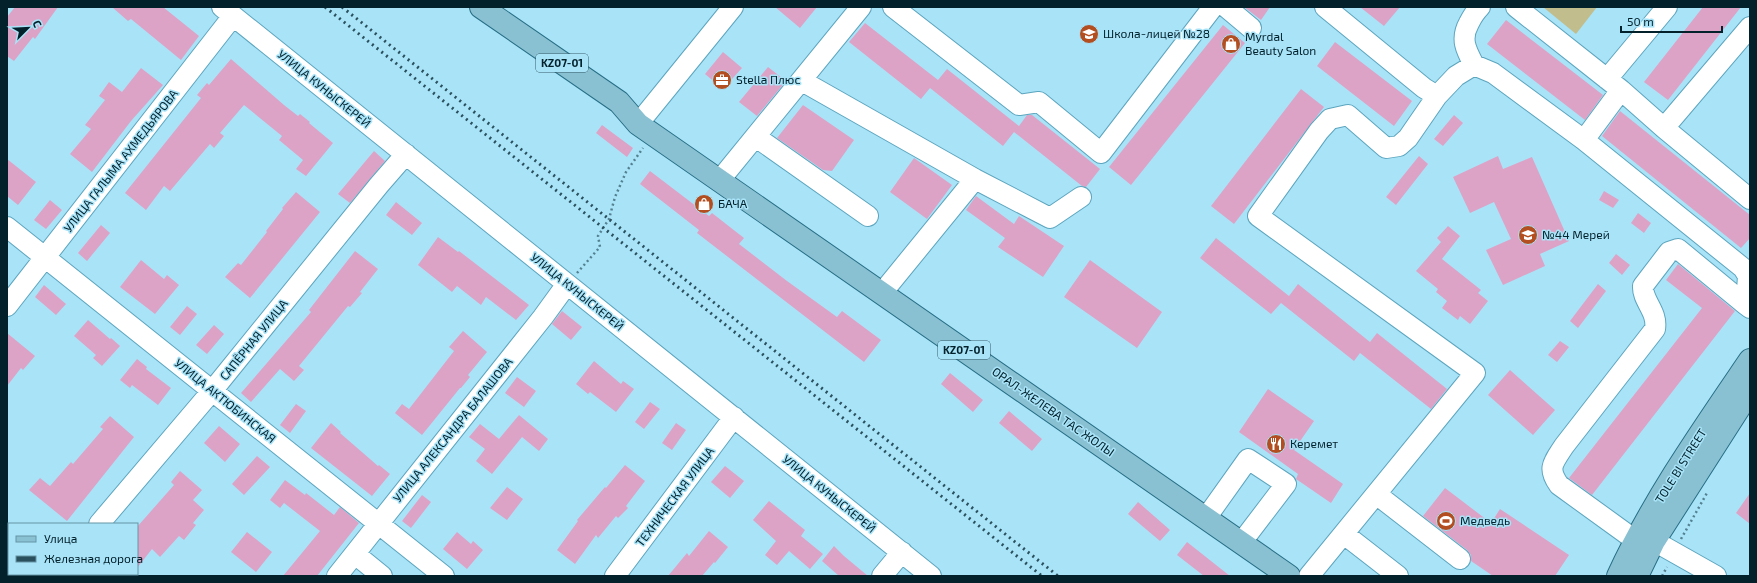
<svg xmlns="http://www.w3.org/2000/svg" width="1757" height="583" font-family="'Exo 2',sans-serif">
<rect width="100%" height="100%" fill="#a9e3f8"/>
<path fill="#c2bd8c" d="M1543,7H1597L1576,34Z"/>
<path fill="#dda3c6" d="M15,7H58L35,39L33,37L14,61L7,56V17Z
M112,7H163L199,36L181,60L131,19L128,21Z
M775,7H817L800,28Z
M1244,7H1270L1261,20Z
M1360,7H1400L1384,26Z
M1703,7H1741L1668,100L1644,82Z
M1506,20L1603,95L1585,120L1487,44Z
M865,23L938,80L947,69L1019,126L1027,115H1032L1100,169L1086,187L1082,186L1014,132L1003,146L930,88L921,99L849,42Z
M1223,25L1245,43L1131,185L1109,167Z
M1335,42L1412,101L1394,126L1317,66Z
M723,52L742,68L723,89L705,74Z
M231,59L284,105L298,116L300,114L310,122L309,123L333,143L306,176L296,169L303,160L279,140L282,136L244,105L220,133L224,136L214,148L210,144L170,191L164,186L146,210L125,193L201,98L197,95L207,83L209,85Z
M768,67L786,81L757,116L739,102Z
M141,68L163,85L131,121L92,172L70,154L91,129L85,125L105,100L99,96L109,82L122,92Z
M1301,89L1324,107L1234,224L1211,206Z
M803,105L854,140L832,171L823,170L777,138Z
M1620,111L1750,215V238L1741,248L1602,136Z
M1454,115L1463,123L1443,146L1434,139Z
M602,125L633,148L627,157L596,133Z
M374,151L385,161L350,203L338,194Z
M1419,156L1428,164L1396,205L1386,197Z
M1498,156L1503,169L1532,157L1569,241L1540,254L1545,266L1503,285L1486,250L1511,239L1494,202L1470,213L1453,177Z
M914,158L952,185L927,219L890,192Z
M7,159L36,182L18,205L7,196Z
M650,171L709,216L712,213L744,238L739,244L787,281L837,317L842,311L881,340L864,362L697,233L699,230L640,184Z
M1604,191L1619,200L1613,208L1599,200Z
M296,192L320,212L250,298L225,277L238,263L241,265L267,232L266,231L283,209L282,208Z
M976,196L1014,224L1019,216L1064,246L1043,277L998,247L1005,238L966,210Z
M50,200L62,210L46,229L34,220Z
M396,202L422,223L412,235L386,215Z
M1638,213L1651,223L1644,233L1631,223Z
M101,225L110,233L87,261L78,253Z
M1448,226L1460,236L1442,259L1481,290L1478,293L1488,301L1470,324L1460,316L1458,320L1442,308L1447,301L1436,292L1438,289L1416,271L1441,242L1437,238Z
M438,237L458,252L459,251L529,305L516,320L486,297L481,305L457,286L452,292L418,265Z
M1216,238L1289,296L1298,284L1370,342L1377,333L1447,389L1431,409L1360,353L1354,361L1281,303L1271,314L1200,258Z
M355,251L378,269L360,292L362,293L350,307L348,306L299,366L304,370L294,381L280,369L251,402L241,393L311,312L309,310Z
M1616,254L1630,265L1622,275L1609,263Z
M141,260L164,279L167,275L179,285L155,314L120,287Z
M1090,260L1162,312L1137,348L1064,297Z
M1678,264L1735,311L1592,495L1569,478L1702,308L1666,280Z
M1598,284L1606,291L1578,328L1570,321Z
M44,285L66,304L56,315L35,297Z
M187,306L197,314L180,335L170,327Z
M562,311L582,327L571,340L552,324Z
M88,320L110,339L111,338L120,346L102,366L93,358L96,355L74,336Z
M214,325L224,334L207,354L196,345Z
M463,331L487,352L468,375L470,377L461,388H460L422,435L395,413L402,404L409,409L454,351L449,347Z
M7,333L35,356L23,370L21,368L7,386Z
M1560,341L1569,347L1557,362L1548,355Z
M137,359L147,367L146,369L171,388L158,405L132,385L130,388L120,380Z
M594,361L621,384L623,381L634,389L616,412L590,392L588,394L576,384Z
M1510,370L1555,410L1533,435L1488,395Z
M950,373L983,400L973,412L941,384Z
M517,377L536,391L524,407L505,393Z
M1268,389L1314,421L1294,450L1343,484L1331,503L1296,479L1298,474L1239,432Z
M650,402L660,409L644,429L635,422Z
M296,404L306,411L290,433L280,425Z
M1009,411L1042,439L1032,451L999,423Z
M519,415L548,439L539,451L522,437L492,474L476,461L485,449L469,437L480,424L499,439Z
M110,416L134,437L67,521L29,490L40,478L50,486L71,462L73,464L103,429L100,427Z
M331,423L341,432L340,433L378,466L379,465L390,474L372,496L311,448Z
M676,423L686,430L672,450L662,443Z
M219,426L240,444L225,462L204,443Z
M257,456L270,467L244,495L232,484Z
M625,465L645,481L626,506L628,508L618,518L616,516L598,538L596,535L575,564L557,550L578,521L577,520L605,487L606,488Z
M725,466L744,481L730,498L711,482Z
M180,471L202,490L193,500L204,510L193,523L196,525L184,540L179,536L160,557L152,549L137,568V527L174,485L171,482Z
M285,480L305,495L306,493L334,515L340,507L359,523L317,576H283L320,531L284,503L280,508L270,500Z
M507,487L523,499L507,520L490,508Z
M1445,488L1491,523L1500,509L1569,555L1555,576H1493L1471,561V555L1467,550L1423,516Z
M1750,493V524L1736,513Z
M422,495L431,502L411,528L402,521Z
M769,501L805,530L801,536L823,554L810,569L789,551L777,565L765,555L776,541L753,520Z
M1138,502L1170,530L1160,541L1128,514Z
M709,531L728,547L715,563L714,562L702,576H668L687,553L689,556Z
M247,532L272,552L256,572L231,552Z
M457,532L471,544L473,541L483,550L467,569L443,549Z
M1187,542L1230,576H1204L1177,555Z
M834,546L844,556L868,576H839L822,561Z"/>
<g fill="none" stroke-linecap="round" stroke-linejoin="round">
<defs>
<path id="minor" d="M222,7L931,576
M893,7L1019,105L1039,102L1101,153L1213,7
M1226,7L1251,28
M1325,7L1424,88L1437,96L1456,76L1474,65L1493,73L1584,140
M1516,7L1621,90L1664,128
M1750,27L1664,128L1750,199
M1474,65C1466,50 1460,39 1469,23C1472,17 1475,12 1480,7
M1607,79L1667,7
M802,81L975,179L1050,218L1081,197
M1621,90L1584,140L1743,268L1748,276L1746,305L1750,308
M638,124L733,7
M756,137L868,216
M719,181L861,7
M7,227L444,576
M882,293L975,179
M7,306L233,16
M1376,494L1460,559
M1206,518L1248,459L1286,484L1241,543
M99,524L212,391L379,185L406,154
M1344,534L1398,576
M1635,540L1559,485C1547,468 1553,463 1564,446L1655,329C1658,311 1642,301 1643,286L1669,252L1678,249L1746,305
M1654,541L1716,576
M355,554L382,576
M63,576L64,574
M337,576L543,317L567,284
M615,576L734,417
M882,576L902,552
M1309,576L1475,373L1258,216L1319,131L1330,119L1348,115L1386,148L1399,146L1408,138L1437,96"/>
<path id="major" d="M481,7L619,102L638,124L1289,576
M1618,576C1653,500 1703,429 1750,360
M1637,576L1654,541L1750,391"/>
</defs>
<use href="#minor" stroke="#5ca5be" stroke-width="22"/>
<use href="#major" stroke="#276e85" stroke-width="24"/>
<path stroke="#548190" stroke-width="2.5" stroke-dasharray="2 3" stroke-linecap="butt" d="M577,273L600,247L598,236L609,219L615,197L626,172L643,148
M1681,539L1707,493
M1662,576L1667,567"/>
<use href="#minor" stroke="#fff" stroke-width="20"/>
<use href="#major" stroke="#89c1d3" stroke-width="22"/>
<path stroke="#2b505d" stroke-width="3" stroke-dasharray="2 4" stroke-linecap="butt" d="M325,7L1042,576
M342,7L1058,576"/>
</g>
<defs>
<symbol id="school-disc" viewBox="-11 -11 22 22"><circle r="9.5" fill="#b34e20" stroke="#a9e3f8"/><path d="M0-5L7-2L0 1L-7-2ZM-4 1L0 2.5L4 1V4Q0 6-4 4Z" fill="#fff"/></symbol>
<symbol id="shop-disc" viewBox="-11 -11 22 22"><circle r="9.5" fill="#b34e20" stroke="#a9e3f8"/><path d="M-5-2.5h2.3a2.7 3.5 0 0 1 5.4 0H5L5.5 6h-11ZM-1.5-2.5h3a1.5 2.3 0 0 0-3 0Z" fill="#fff"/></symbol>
<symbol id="office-disc" viewBox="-11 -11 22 22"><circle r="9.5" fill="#b34e20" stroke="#a9e3f8"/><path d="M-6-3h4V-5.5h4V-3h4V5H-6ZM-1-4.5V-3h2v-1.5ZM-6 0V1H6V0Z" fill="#fff"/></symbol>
<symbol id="restaurant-disc" viewBox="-11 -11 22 22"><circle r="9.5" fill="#b34e20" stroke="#a9e3f8"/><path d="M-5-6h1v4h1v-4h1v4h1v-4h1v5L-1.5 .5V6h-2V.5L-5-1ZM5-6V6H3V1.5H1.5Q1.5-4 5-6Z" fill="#fff"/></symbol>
<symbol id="stadium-disc" viewBox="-11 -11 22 22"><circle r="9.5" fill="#b34e20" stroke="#a9e3f8"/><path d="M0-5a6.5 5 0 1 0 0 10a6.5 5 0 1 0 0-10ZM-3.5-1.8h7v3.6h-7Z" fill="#fff"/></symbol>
</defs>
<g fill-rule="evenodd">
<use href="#school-disc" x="1078" y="23" width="22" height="22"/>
<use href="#shop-disc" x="1220" y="33" width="22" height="22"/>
<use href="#office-disc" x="711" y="69" width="22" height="22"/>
<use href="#shop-disc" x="693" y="193" width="22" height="22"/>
<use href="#school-disc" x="1517" y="224" width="22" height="22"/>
<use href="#restaurant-disc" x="1265" y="433" width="22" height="22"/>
<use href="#stadium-disc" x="1435" y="510" width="22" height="22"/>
</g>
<g text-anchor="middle" stroke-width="3" stroke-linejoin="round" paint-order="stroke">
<g fill="#a9e3f8" stroke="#345b68" stroke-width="1">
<rect x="536" y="54" width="52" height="18" rx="3"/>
<rect x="938" y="341" width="52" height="18" rx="3"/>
</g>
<g font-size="11" font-weight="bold" fill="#02212b">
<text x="562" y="67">KZ07-01</text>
<text x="964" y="354">KZ07-01</text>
</g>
<g font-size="12" fill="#02212b" stroke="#a9e3f8" text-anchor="start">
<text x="1103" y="38">Школа-лицей №28</text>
<text x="1245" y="41">Myrdal<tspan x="1245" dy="14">Beauty Salon</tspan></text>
<text x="736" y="84">Stella Плюс</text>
<text x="718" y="208">БАЧА</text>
<text x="1542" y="239">№44 Мерей</text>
<text x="1290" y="448">Керемет</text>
<text x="1460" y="525">Медведь</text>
</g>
<g font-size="12" fill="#02212b" stroke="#a9e3f8">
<text transform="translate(324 89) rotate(39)" y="4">УЛИЦА КУНЫСКЕРЕЙ</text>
<text transform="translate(121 161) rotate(-52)" y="4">УЛИЦА ГАЛЫМА АХМЕДЬЯРОВА</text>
<text transform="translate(577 292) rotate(39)" y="4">УЛИЦА КУНЫСКЕРЕЙ</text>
<text transform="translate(254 340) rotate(-51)" y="4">САПЁРНАЯ УЛИЦА</text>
<text transform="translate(225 401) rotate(39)" y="4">УЛИЦА АКТЮБИНСКАЯ</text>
<text transform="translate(1053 412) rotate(35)" y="4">ОРАЛ-ЖЕЛЕВА ТАС ЖОЛЫ</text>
<text transform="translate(453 430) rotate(-51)" y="4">УЛИЦА АЛЕКСАНДРА БАЛАШОВА</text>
<text transform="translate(1681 466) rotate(-58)" y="4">TOLE BI STREET</text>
<text transform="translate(829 494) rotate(39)" y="4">УЛИЦА КУНЫСКЕРЕЙ</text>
<text transform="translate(675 497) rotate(-53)" y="4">ТЕХНИЧЕСКАЯ УЛИЦА</text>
</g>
</g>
<rect width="1757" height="583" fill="none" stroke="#02212b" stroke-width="16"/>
<rect x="8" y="523" width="130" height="52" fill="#a9e3f8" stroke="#6695a6"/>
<rect x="16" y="536" width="20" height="6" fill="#89c1d3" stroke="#6695a6"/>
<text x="44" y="543" font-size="12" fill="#02212b">Улица</text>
<rect x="16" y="556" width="20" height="6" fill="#2b505d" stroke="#6695a6"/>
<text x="44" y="563" font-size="12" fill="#02212b">Железная дорога</text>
<g transform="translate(28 28) rotate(66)" stroke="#a9e3f8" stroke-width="3" paint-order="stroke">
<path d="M0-3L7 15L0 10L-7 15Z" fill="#02212b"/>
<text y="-6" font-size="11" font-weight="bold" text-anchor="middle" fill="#02212b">С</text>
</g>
<path d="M1621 26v6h101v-6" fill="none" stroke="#02212b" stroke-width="2"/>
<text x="1627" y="26" font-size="12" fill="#02212b" stroke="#a9e3f8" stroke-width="3" paint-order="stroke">50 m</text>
</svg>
